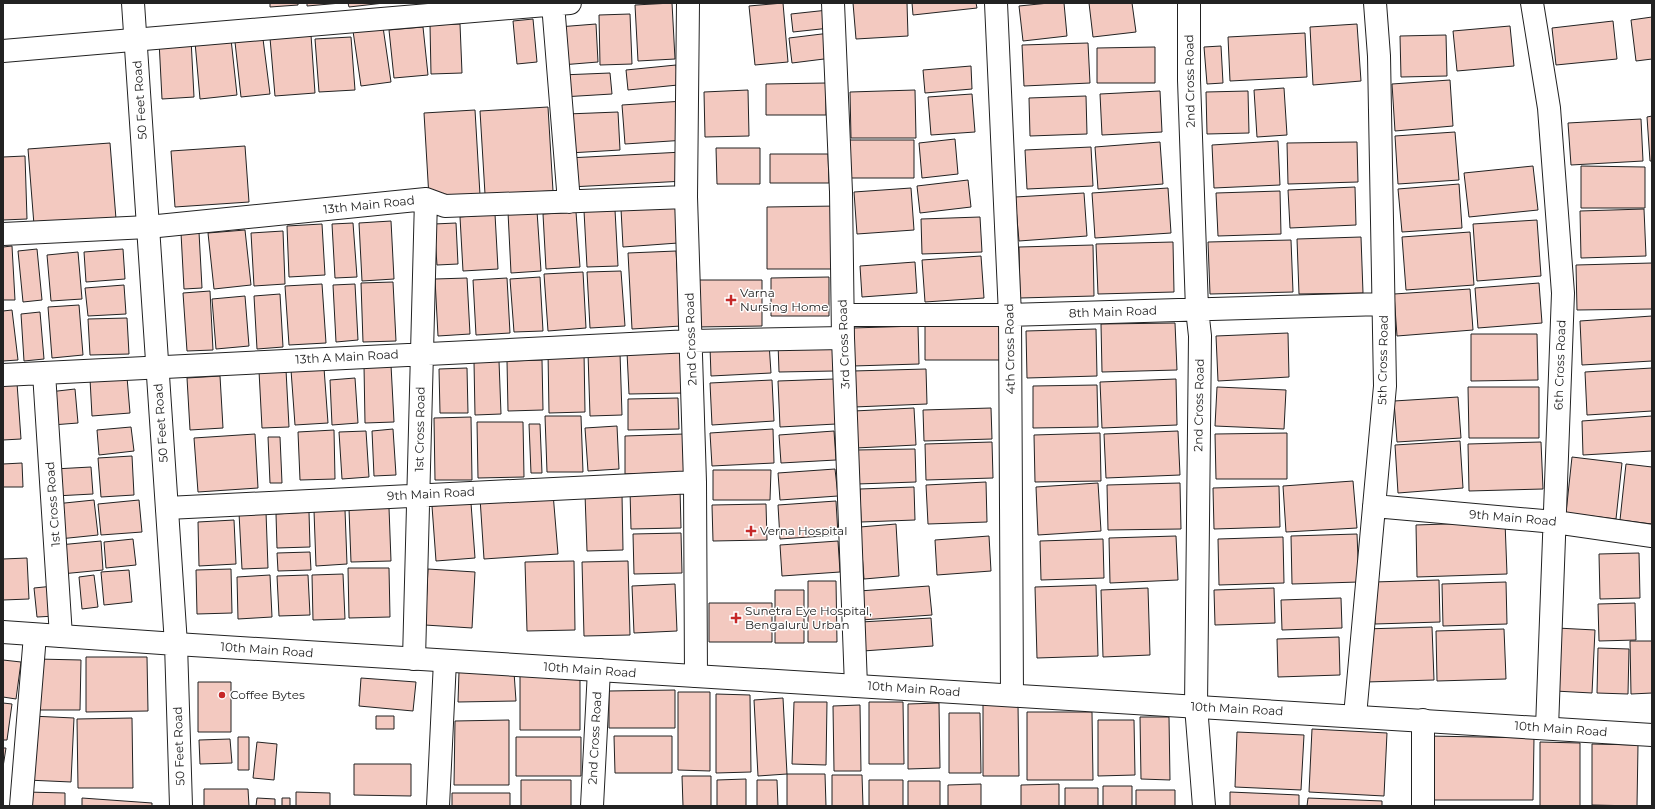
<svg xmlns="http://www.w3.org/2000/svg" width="1655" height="809" font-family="Montserrat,sans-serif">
<rect width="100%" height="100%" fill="#fff"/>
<path fill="#f3c9c0" stroke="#222" d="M270,3H298V5L270,7Z
M307,3H341L307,6Z
M348,3H384L349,7Z
M672,3L675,59L638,61L635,5Z
M783,3L788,62L755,65L749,6Z
M853,3H907L908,36L856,39Z
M912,3H976L977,8L913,15Z
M1049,3H1064L1067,36L1023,41L1019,6Z
M1089,3H1132L1136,32L1093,37Z
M828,10L830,28L793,32L791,14Z
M630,14L632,64L600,65L599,15Z
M1652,17V59L1636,61L1631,20Z
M533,19L537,62L517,64L513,21Z
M1613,21L1617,59L1556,65L1552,28Z
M460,24L462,73L431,74L430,25Z
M596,24L598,62L561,65L558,27Z
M1357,24L1361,81L1313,85L1310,27Z
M1510,26L1514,66L1457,71L1453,31Z
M383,27L391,82L361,86L353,31Z
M423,27L428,75L394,78L389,30Z
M830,33L832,58L792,63L789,38Z
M1305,33L1307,77L1230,81L1228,37Z
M311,35L315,93L275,96L270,38Z
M1446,35L1447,76L1401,77L1400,36Z
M351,37L355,90L319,92L315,39Z
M191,39L194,97L162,99L159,41Z
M231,39L237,95L200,99L195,42Z
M263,39L270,94L241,97L235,42Z
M1088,43L1090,83L1024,86L1022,45Z
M1221,46L1223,83L1207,84L1204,47Z
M1155,47V83H1097V48Z
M676,65L678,85L628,90L626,70Z
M971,66L972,89L925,93L923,70Z
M610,73L612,94L562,97L561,75Z
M1450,80L1453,126L1395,131L1392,84Z
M826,83V115H766V84Z
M1284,88L1287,135L1257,137L1254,90Z
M748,90L749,136L705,137L704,92Z
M915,90L916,138H851L850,92Z
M1160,91L1162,132L1102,135L1100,94Z
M1248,91L1249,133L1207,134L1206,92Z
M972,94L975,132L931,135L928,97Z
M1086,96L1087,134L1030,136L1029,98Z
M684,101L686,140L625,144L622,105Z
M548,107L553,191L485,194L480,111Z
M475,110L480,195L429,198L424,113Z
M618,112L620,150L569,153L567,114Z
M1652,116V161H1650L1647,117Z
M1641,119L1643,161L1571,165L1568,123Z
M1455,132L1459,180L1398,184L1395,136Z
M955,139L958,174L922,178L919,143Z
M848,140H914V178H848Z
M1278,141L1280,185L1214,188L1212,145Z
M1160,142L1163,184L1098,189L1095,147Z
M1357,142L1358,182L1288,184L1287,143Z
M110,143L116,219L34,225L28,149Z
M245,146L249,202L175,207L171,151Z
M1091,147L1093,186L1027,189L1025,150Z
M716,148H760V184H717Z
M683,152L685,181L570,187L568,158Z
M770,154H828L829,183H770Z
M25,156L27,219L3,220V157Z
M1533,166L1538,210L1469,217L1464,173Z
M1581,166L1645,167V208H1581Z
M968,180L971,207L920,213L917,186Z
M1459,184L1462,228L1402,232L1398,189Z
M1355,187L1356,225L1290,228L1288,190Z
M911,188L914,230L857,234L854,192Z
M1168,188L1171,233L1095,238L1092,193Z
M1280,191L1281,234L1218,236L1216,193Z
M1084,193L1087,236L1019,241L1015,197Z
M676,206L678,243L623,247L621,209Z
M838,206V269H767V207Z
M1644,209L1646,256L1581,258L1580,211Z
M615,210L618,266L587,267L584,211Z
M537,211L541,271L511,273L508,212Z
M576,212L580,267L546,269L543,214Z
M495,214L498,269L463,271L460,217Z
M980,217L982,252L922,254L921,219Z
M1537,220L1541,276L1477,281L1473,224Z
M391,221L394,279L362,281L359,223Z
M353,223L357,277L335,278L332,224Z
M456,223L458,264L437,265L434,224Z
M322,224L325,275L289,277L287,226Z
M245,230L251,285L214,289L208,233Z
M283,231L285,284L254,286L251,233Z
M199,232L202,288L184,289L181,233Z
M1470,232L1474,285L1406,290L1402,237Z
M1361,237L1363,293L1299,294L1297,239Z
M1291,240L1293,292L1210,294L1208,242Z
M1173,242L1174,292L1098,294L1096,244Z
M1093,245L1094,296L1020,298L1019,247Z
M12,246L15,300H3V247Z
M37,249L42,300L23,302L18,251Z
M123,249L125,279L86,282L84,252Z
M676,251L681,326L632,329L628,253Z
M78,252L82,299L51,301L47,255Z
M981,256L984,298L925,302L922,260Z
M915,262L917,293L862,297L860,266Z
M1652,263V309L1577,310L1576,265Z
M621,271L625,326L590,328L587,272Z
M583,272L586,328L548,331L544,274Z
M540,277L543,331L514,332L510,279Z
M829,277V316H771V278Z
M467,278L470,334L438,336L435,279Z
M507,278L510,333L476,335L473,280Z
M695,280H762V326L696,327Z
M393,282L396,341L363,342L361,283Z
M1539,283L1542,323L1478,328L1475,288Z
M322,284L326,343L289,345L285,286Z
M355,284L358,340L336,342L333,285Z
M124,285L126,314L88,316L85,288Z
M1470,289L1473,330L1397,336L1394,294Z
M210,291L213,350L187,351L183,293Z
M280,294L283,347L257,349L254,296Z
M245,296L249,346L216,349L212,299Z
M79,305L83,355L52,358L48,307Z
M12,310L18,360L3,361V311Z
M40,312L44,359L24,361L21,314Z
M1652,316V361L1582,365L1580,321Z
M127,318L129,354L90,355L88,319Z
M1175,323L1177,370L1102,372L1101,324Z
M925,325H999L1000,360H925Z
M918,326L919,364L853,366L852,328Z
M1096,329L1097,376L1027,378L1026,331Z
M1288,333L1289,377L1218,381L1216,336Z
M1471,334H1537L1538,380L1471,381Z
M834,341V371L779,372L778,343Z
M769,343L771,373L711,376L710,347Z
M685,350V393L629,394L627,352Z
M584,352L585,412L549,413L548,353Z
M588,353H620L622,415L590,416Z
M542,360L543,410L508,411L507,361Z
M499,361L501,414L475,415L474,362Z
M391,365L394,422L365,423L364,366Z
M324,368L328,423L295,425L291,370Z
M467,368L468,413H440L439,369Z
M1652,368V411L1587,415L1585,372Z
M926,369L927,404L854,407L853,371Z
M286,370L289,427L262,428L259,371Z
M220,376L223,428L190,430L187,378Z
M127,377L130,413L92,416L90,379Z
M355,378L358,423L332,425L330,380Z
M834,379L836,424L780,427L778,381Z
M1176,379L1177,425L1102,428L1100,382Z
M772,380L774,421L712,425L710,383Z
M17,383L21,439L3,440V384Z
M1097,385L1098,427L1033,428V386Z
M1217,387L1286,390L1284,429L1215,426Z
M1468,387H1539V438H1469Z
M75,389L78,423L52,425L49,392Z
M1458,397L1461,438L1397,442L1394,401Z
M678,398L679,429L628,430V399Z
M914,408L916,445L856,448L854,411Z
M991,408L992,439L924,441L923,410Z
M545,416H581L583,472H547Z
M1652,416V451L1583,455L1582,421Z
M471,417L472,480H435L434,418Z
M477,422H523L524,477L478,478Z
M529,424H540L542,473H531Z
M617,426L619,469L588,471L585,428Z
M131,427L134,451L99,455L97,430Z
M393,429L396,475L374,476L372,431Z
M773,429L774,463L712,466L710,433Z
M334,430L335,479L300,480L298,432Z
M366,431L369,477L342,479L339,432Z
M834,431L836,460L781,463L779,435Z
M1178,431L1180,475L1106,478L1104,434Z
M1100,433L1101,481L1035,482L1034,435Z
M1287,433V479H1216L1215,434Z
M255,434L258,488L198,492L194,438Z
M684,434V472L625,474V436Z
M268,437H280L282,483H270Z
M1460,441L1463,488L1398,493L1395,445Z
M992,442L993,478L926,480L925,444Z
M1541,442L1543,489L1469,491L1468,444Z
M915,449L916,482L857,484L856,450Z
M132,456L134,495L101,497L98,458Z
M1572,457L1622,463L1616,519L1566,513Z
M22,463L23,487H3V464Z
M1626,464L1652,467V524L1620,520Z
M91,467L93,494L55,496L54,469Z
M835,469L838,496L780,500L778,473Z
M713,470H771L770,500H713Z
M1353,481L1357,528L1286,532L1283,486Z
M986,482L987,522L928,524L926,485Z
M1098,483L1101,531L1038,535L1036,487Z
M1180,483L1181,529L1108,530L1107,485Z
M1279,486L1280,527L1214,529L1213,488Z
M914,487L915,520L861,522L860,489Z
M680,488L681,528L631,529L630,490Z
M553,493L558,554L484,559L480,498Z
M585,494H622L623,550L587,551Z
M94,500L98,535L59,539L55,504Z
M139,500L142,532L101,535L98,504Z
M836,501L838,535L780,539L778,505Z
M471,503L475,558L436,561L432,506Z
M766,504L767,540L713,541L712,505Z
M389,508L391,561L351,562L349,509Z
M345,510L347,564L316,566L314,511Z
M266,512L268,568L242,569L239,513Z
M309,512L310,547L277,548L276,514Z
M234,520L236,564L199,566L198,522Z
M1505,522L1507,574L1417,577L1416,525Z
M896,524L899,576L864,579L860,527Z
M681,533L682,573L634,574L633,534Z
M1357,534L1359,582L1292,584L1291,536Z
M989,536L991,571L937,575L935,540Z
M1176,536L1178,580L1110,583L1109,538Z
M1283,537L1284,583L1219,585L1218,539Z
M133,539L136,565L106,568L104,542Z
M1103,539L1104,578L1041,580L1040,541Z
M101,541L103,570L61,574L59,545Z
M838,541L840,572L782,576L780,545Z
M310,552L311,570L278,571L277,553Z
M1639,553L1640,598L1600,599L1599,554Z
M27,558L29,599L3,600V559Z
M574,561L575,630L527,631L525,562Z
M628,561L630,635L584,636L582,562Z
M348,568H389L390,617L349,618Z
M231,569L232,613L197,614L196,570Z
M428,569L475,572L472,628L425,625Z
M129,570L132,602L104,605L101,572Z
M343,574L345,619L313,620L312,575Z
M94,575L98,607L82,609L79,577Z
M270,575L272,617L238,619L237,577Z
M308,575L310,615L279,616L277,576Z
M1439,580L1440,622L1375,624L1374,582Z
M808,581H836L837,642H808Z
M1506,582L1507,624L1443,626L1442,584Z
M675,584L677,631L634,633L632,586Z
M1096,585L1098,656L1037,658L1035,587Z
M54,586L56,616L37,617L34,588Z
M929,586L932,615L861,620L859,591Z
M1148,588L1150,655L1103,657L1101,590Z
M1274,588L1275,623L1215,625L1214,590Z
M775,590H804V643H775Z
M1341,598L1342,628L1282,630L1281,600Z
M709,603H772V642H709Z
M1635,603L1636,640L1599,641L1598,604Z
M931,618L933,646L863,651L861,622Z
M1432,627L1434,680L1366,682L1364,629Z
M1557,628L1595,630L1592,693L1555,691Z
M1504,629L1506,679L1437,681L1436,631Z
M1339,637L1340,675L1278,677L1277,639Z
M1630,641H1652V693L1631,694Z
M1598,648L1629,649L1628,694L1597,693Z
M86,657H147L148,711L86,712Z
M37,659L81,660L80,710H36Z
M3,660L21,662L16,699L3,697Z
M459,672H514L516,701L458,702Z
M520,676H580V730H520Z
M361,678L416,682L413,711L359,706Z
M198,682H231V732H198Z
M675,690V728H609V691Z
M678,692H710V771L678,770Z
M716,694L750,695L751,772L716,773Z
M783,698L787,774L758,776L754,700Z
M794,702H827L826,765L792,764Z
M869,702H903L904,764H869Z
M3,703L12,704L7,740H3Z
M939,703L940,768L908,769V704Z
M983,704H1018L1019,776H983Z
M860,705L861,771H834L833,706Z
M1027,712H1092L1093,780H1027Z
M949,713H980L981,773H949Z
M31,716L74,718L71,782L27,780Z
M376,716H394V729H376Z
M1140,717H1169L1170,780L1141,779Z
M132,718L133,788H78L77,719Z
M509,720V785H454L455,721Z
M1098,720H1134L1135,775L1098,776Z
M1312,729L1387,733L1384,796L1309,792Z
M1237,732L1304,735L1301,790L1235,787Z
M614,736H672V773H615Z
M1428,736L1534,738L1533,800H1428Z
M238,737H249V770H238Z
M516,737H581V776H516Z
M230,739L232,763L200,764L199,740Z
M257,742L277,744L274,780L253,778Z
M1540,742L1580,743V806H1540Z
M1592,744L1638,745L1637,806L1592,805Z
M3,748H6L3,767Z
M354,764H411V796L354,795Z
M787,774H825L826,806H787Z
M832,775H862L863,806H832Z
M682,776H711V806H683Z
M746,779V806H717V780Z
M521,780H571V806H521Z
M757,780H777L778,806H757Z
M869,780H903V806H869Z
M908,781H940V806H908Z
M981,784V806H948V785Z
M1059,784V806H1021V785Z
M1103,786H1132V806H1103Z
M1065,788H1098V806H1065Z
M204,789H248L249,806H204Z
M1136,790H1175V806H1136Z
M27,792L65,793V806H27Z
M296,792L330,793V806H296Z
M1230,792L1299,795V806H1230Z
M452,793H510V806H452Z
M82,798L152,803V806H82Z
M257,798L275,799V806H256Z
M282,798H290V806H282Z
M1308,798L1382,801V806H1307Z"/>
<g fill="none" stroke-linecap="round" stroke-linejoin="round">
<defs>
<path id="minor" d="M688,3L686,197L695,482L696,676
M833,3L841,192L843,338L856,686
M996,3L1010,315L1012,695
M1189,3V80L1197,309L1200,336L1196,706L1204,806
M1532,3L1549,108L1563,293L1547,728
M553,4L569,202
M3,51L570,3
M3,234L148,227L426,199L445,206L686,197
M843,315H1010L1383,304
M44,373L61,636
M3,375L691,341L843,338
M1374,506L1555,522L1652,536
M167,508L695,482
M414,659L426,199
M1355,716L1385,386L1379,56L1375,3
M21,806L35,635
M438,806L445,661
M592,806L599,670
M1423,806V720"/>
<path id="tertiary" d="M176,644L1652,735"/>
<path id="secondary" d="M133,3L176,644L181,806
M3,632L176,644"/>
</defs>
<use href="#minor" stroke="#222" stroke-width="24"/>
<use href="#tertiary" stroke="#222" stroke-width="24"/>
<use href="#secondary" stroke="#222" stroke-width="24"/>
<use href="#minor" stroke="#fff" stroke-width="22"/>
<use href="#tertiary" stroke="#fff" stroke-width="22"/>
<use href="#secondary" stroke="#fff" stroke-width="22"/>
</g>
<g fill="#c62828" stroke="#fff" stroke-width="1.5">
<path d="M729 294h4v4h4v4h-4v4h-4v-4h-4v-4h4z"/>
<path d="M749 525h4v4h4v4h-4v4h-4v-4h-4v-4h4z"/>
<path d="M734 612h4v4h4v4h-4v4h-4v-4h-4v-4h4z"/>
<circle cx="222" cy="695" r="4"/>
</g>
<g text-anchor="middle" stroke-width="3" stroke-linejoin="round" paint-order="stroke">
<g font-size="12" fill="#222" stroke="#fff">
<text transform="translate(1190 81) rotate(-91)" y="4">2nd Cross Road</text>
<text transform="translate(140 100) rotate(-94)" y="4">50 Feet Road</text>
<text transform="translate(369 205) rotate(-6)" y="4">13th Main Road</text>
<text transform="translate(1113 312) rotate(-2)" y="4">8th Main Road</text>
<text transform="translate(691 339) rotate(-92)" y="4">2nd Cross Road</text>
<text transform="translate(844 344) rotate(-92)" y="4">3rd Cross Road</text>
<text transform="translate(1010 349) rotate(-91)" y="4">4th Cross Road</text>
<text transform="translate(347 357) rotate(-3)" y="4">13th A Main Road</text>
<text transform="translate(1383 360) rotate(-89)" y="4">5th Cross Road</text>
<text transform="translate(1560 365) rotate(-88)" y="4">6th Cross Road</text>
<text transform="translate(1199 405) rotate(-89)" y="4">2nd Cross Road</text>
<text transform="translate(161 423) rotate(-94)" y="4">50 Feet Road</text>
<text transform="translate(420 429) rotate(-89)" y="4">1st Cross Road</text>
<text transform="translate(431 494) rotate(-3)" y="4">9th Main Road</text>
<text transform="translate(53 504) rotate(-94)" y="4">1st Cross Road</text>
<text transform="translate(1513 518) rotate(5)" y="4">9th Main Road</text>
<text transform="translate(267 650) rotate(4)" y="4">10th Main Road</text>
<text transform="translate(590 670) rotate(4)" y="4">10th Main Road</text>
<text transform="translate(914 689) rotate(4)" y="4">10th Main Road</text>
<text transform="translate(1237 709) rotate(3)" y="4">10th Main Road</text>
<text transform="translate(1561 729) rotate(4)" y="4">10th Main Road</text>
<text transform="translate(595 738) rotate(-87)" y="4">2nd Cross Road</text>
<text transform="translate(179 746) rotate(-92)" y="4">50 Feet Road</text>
</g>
<g font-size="12" fill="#222" stroke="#fff" text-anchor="start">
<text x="740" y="297">Varna<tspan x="740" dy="14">Nursing Home</tspan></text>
<text x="760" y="535">Verna Hospital</text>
<text x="745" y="615">Sunetra Eye Hospital,<tspan x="745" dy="14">Bengaluru Urban</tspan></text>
<text x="230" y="699">Coffee Bytes</text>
</g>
</g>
<rect width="1655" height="809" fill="none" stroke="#222222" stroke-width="8"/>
</svg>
